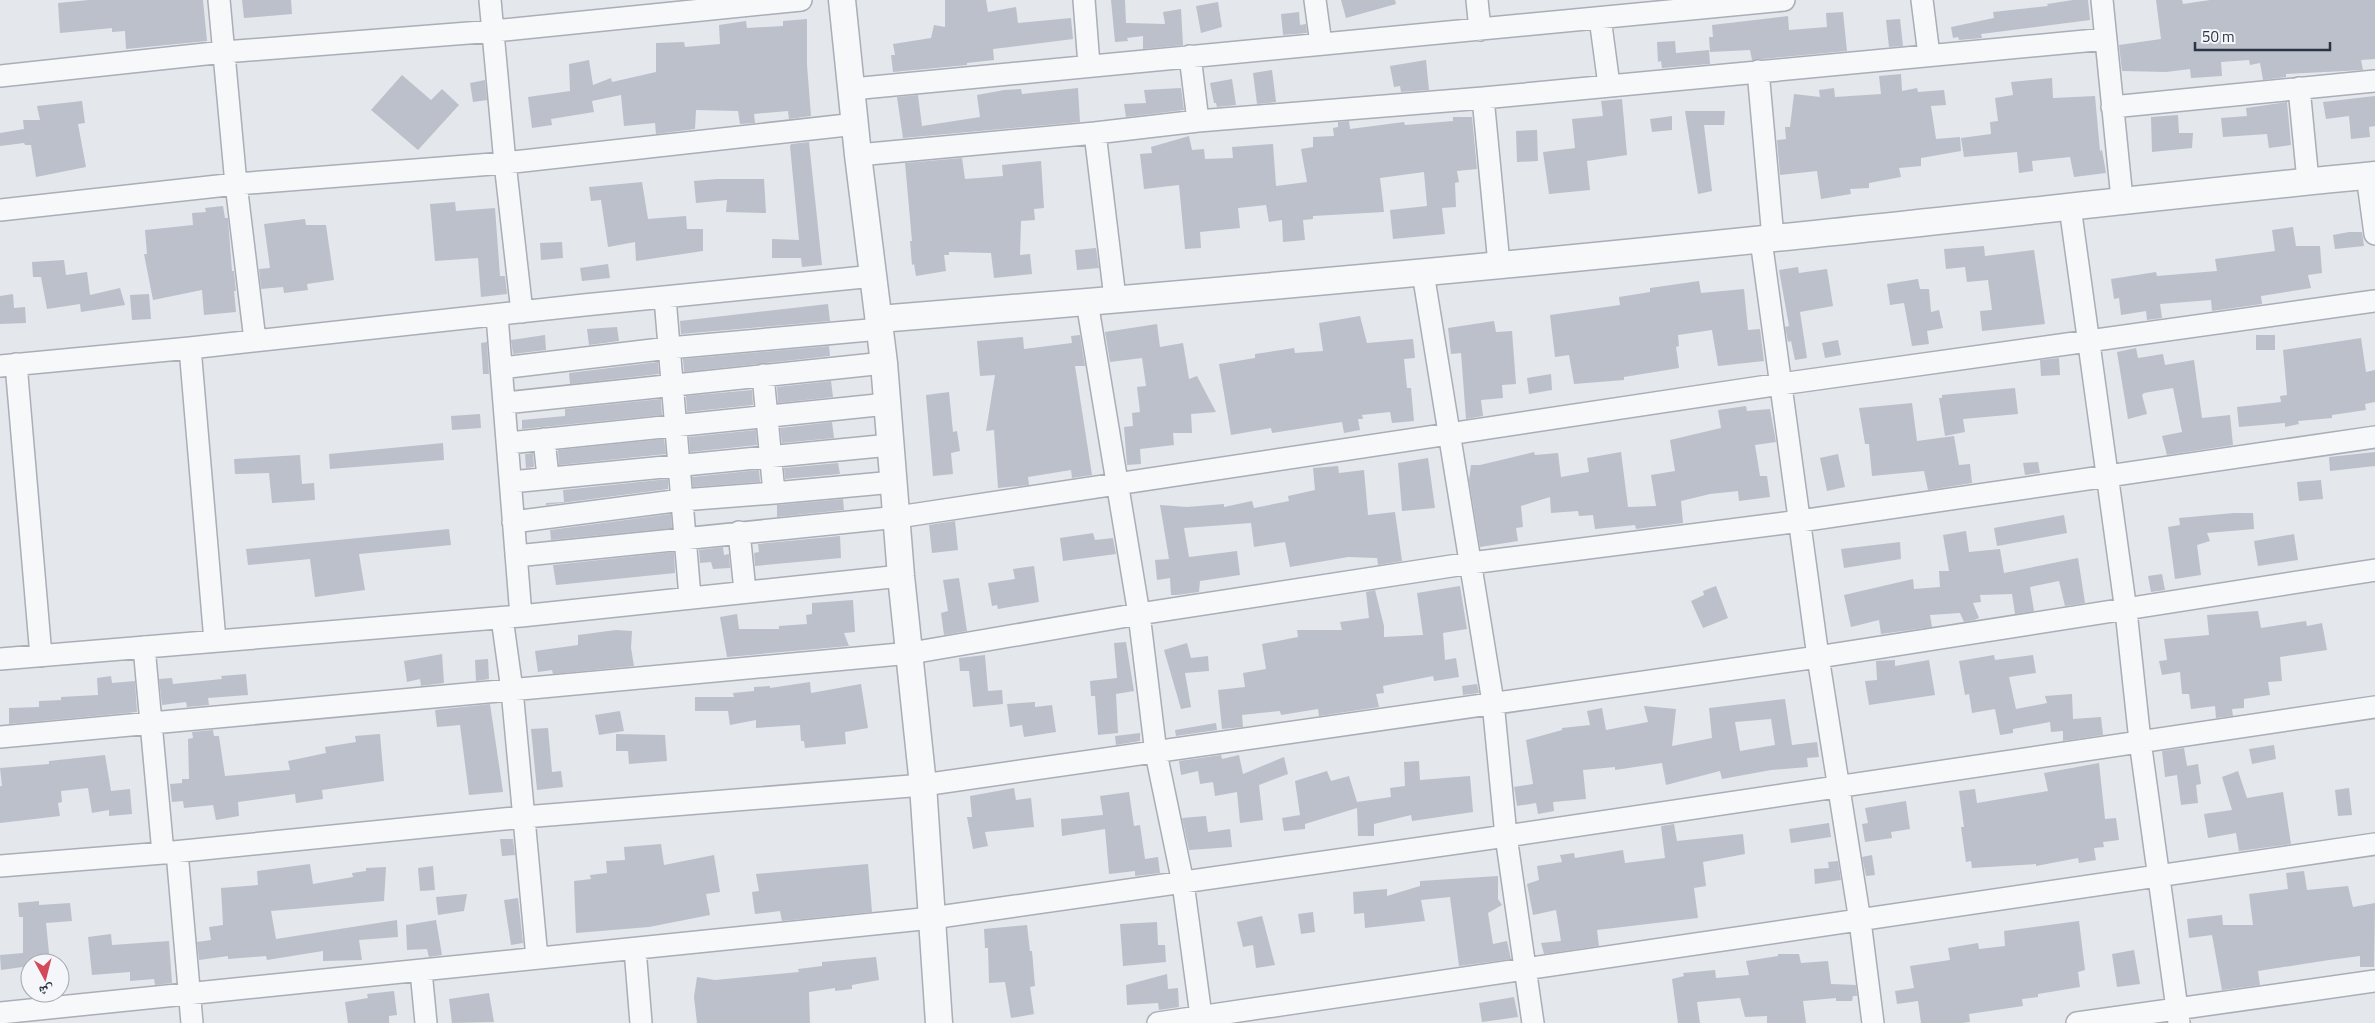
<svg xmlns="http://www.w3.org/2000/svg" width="2375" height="1023" font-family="'Titillium Web','Noto Naskh Arabic',sans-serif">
<rect width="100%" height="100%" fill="#e4e7ec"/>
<path fill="#bbc0ca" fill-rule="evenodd" d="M89,0H203L207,41L126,49L125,31L112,32V28L60,33L58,3Z
M242,0H291L292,14L244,18Z
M945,0H986L988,12L1016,7L1018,23L1071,18L1073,39L993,49L994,60L967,63V65L893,72L891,55H895L893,44L931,38L934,25L945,27Z
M1111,0H1125L1126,23L1165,24L1163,12L1181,9L1183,45L1143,49V36L1127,38L1128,41L1115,42Z
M1341,0H1395L1396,4L1346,18Z
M2073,0H2088L2090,20L1981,34L1982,38L1959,40L1958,37L1953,38L1951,27L1994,18L1993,12L2048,6L2047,4Z
M2156,0H2182L2183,4L2210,0H2375V59L2361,60L2363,70L2286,74V77L2263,80L2260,63L2250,65L2249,60L2221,62L2222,76L2191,78L2190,69L2166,72L2122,71L2119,45L2161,39Z
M1218,2L1222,27L1201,33L1196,6Z
M1299,12L1300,25L1306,24L1307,33L1283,35L1281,14Z
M1843,12L1847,51L1752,60L1750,50L1710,52L1709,37H1713L1712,25L1788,16L1789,30L1827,27L1826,13Z
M807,19V65L811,116L789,119L788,111L754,114L755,123L740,124L738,111L696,110L695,129L656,134L655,123L624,126L621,95L592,101L594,112L551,119L552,125L532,128L528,97L570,91L569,64L589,60L593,85L611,78L612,82L656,72V43L684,42L685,47L720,44L719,25L746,21L747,28L783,26V21Z
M1900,19L1903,46L1889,47L1886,20Z
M1675,41L1676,53L1709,50L1710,64L1662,68L1661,61L1658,62L1657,42Z
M1426,60L1429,90L1401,92L1400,86L1394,87L1390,66Z
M1272,70L1276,102L1257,104L1253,73Z
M1901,74L1902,91L1917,88L1918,92L1944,90L1946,105L1931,106L1936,139L1960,137L1961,151L1921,158V166L1899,168L1901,177L1869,183V188L1850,189L1851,194L1821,199L1817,171L1780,175L1777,140L1786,139L1785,127H1790L1794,94L1820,97L1819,90L1834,88L1835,97L1881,94L1879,76Z
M402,75L431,100L442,89L459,105L418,150L371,110Z
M2052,78L2053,98L2095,96L2100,151L2102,150L2106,173L2074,177L2070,157L2032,161L2033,171L2019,173L2017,152L1964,157L1961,138L1991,134L1990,122L1998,121L1995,98L2013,95L2011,82Z
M1232,79L1236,105L1217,107L1216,103H1214L1210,83Z
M485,80L487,100L473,102L470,83Z
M1078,88L1080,122L903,138L897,97L918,95L922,126L980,117L977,95L1004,90L1021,89L1022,94Z
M1181,88L1184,110L1126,117L1124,104L1146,103L1144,90Z
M2375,96V126L2369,127L2370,137L2351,139L2349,116L2326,119L2323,102Z
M1622,99L1627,155L1587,161L1590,190L1549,194L1543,152L1575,148L1572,119L1603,116L1601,101Z
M82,101L85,123L78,124L86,167L36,177L31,145H25L24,143L0,146V133L24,129L23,120H40L37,106Z
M2287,102L2291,145L2269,148L2267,134L2223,137L2221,118L2247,116L2246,108Z
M1685,111H1725L1724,125H1704L1712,191L1698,194Z
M2178,115L2179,133H2193L2192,148L2152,152L2151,117Z
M1672,116V130L1652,132L1650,119Z
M1453,117H1472L1477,169L1457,171L1459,182L1455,183L1456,207L1442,208L1445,234L1393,239L1390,210L1427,206L1424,172L1380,178L1384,212L1313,216V219L1303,220L1305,240L1283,242L1282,220L1269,222L1266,205L1238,208L1240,228L1200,232L1201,248L1185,249L1179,185L1144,189L1140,154L1152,153L1151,147L1189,136L1192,150L1204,149L1205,159L1233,158L1232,147L1273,144L1276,186L1307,182L1301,149L1313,147V137L1334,136L1333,128L1338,127V122L1349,121L1350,129L1404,122L1405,125L1453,121Z
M1537,130L1538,161L1517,162L1516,131Z
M809,142L822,265L802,267L801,258H772V239L799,240L790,146L791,144Z
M962,158L965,179L1003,176L1002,165L1041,161L1044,208L1034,209L1035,220L1021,221L1020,255L1030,254L1032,274L994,278L991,253L949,252V255H944L946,271L916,276L914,264L912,265L910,241H912L905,163Z
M717,179H764L766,213L726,212L727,200L696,203L694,181Z
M642,182L648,219L686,216L687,229H703V251L636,261L635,242L608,247L601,200L591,201L589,187Z
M455,202L456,211L495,208L500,276H505L507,294L481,297L478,258L435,261L430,204Z
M223,206L225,218H228L232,271H234L236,291H234L236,312L204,315L202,290L153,300L144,254H147L145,230L193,225L192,213L206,212L205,208Z
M305,219L306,225H326L334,280L307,284L308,290L284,293L283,287L261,289L259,269L270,268L264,224Z
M2293,227L2296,246H2320L2322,273L2308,275L2311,288L2261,296L2262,304L2212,311L2211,300L2160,304L2162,318L2147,320L2146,311L2121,315L2119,298L2114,299L2111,279L2156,272L2157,276L2217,271L2215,259L2275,251L2272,230Z
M2349,232H2362L2364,246L2335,249L2333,235Z
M562,242L563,258L541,260L540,243Z
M1984,246L1985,256L2034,250L2045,324L1982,331L1980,311L1992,310L1988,280L1967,282L1965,267L1946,269L1944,249Z
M1096,248L1099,268L1077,270L1075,250Z
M64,260L66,275L87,272L90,295L120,288L125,305L81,312L80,304L47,309L41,277H33L32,262Z
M608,264L610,278L582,281L580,268Z
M1798,267L1799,273L1827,269L1833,306L1800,312L1807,358L1795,360L1791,341L1788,342L1785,327L1789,326L1779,270Z
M1918,279L1920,289H1929L1931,312L1939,310L1943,328L1927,331L1929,344L1912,346L1904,303L1890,305L1887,284Z
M1699,281L1701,293L1744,289L1748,330L1760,329L1764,361L1718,366L1712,330L1678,335L1679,346L1676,347L1679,368L1624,377V380L1574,384L1569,355L1555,357L1550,315L1620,305L1619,297L1650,292V288Z
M13,294L14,308L25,307L26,323L0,324V296Z
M149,294L151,319L132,320L130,295Z
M828,304L830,321L681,334L680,321Z
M1360,316L1367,343L1413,339L1415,358L1404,359L1407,388H1411L1414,421L1392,423L1390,412L1362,415L1363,419H1358L1360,430L1344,433L1342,422L1272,433L1271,428L1231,435L1219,364L1255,358V354L1294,348L1295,353L1323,351L1319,323Z
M1494,321L1496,332L1512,331L1516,384L1502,385L1503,398L1481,400L1483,416L1466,419L1461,353L1451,354L1448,328Z
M1157,324L1160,347L1183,343L1189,379L1197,376L1216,412L1191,414L1192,433H1173L1174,445L1140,449L1141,464L1127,465L1124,427L1133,426L1132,413L1140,412L1137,387L1146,386L1142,358L1110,362L1105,332Z
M617,327L619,341L589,345L587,329Z
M545,335L546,350L513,354L511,340Z
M1080,335L1085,366H1075L1092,475L1072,478L1071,470L1028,477L1029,485L998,488L994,430L986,431L995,375L980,376L977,341L1023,337L1024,349L1072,343L1071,336Z
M2256,335H2275V350H2256Z
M2361,338L2366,372L2375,370V402L2365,404L2366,410L2332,415V418L2298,421L2299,424L2285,427V423L2239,427L2237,407L2281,402L2280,396L2287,395L2283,350Z
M1838,340L1841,355L1825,358L1822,343Z
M487,342L489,374H483L481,343Z
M829,346L830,356L684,372L683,359Z
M2136,348L2138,358L2163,354L2165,365L2194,360L2202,418L2230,415L2233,445L2167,455L2162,436L2182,432L2173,388L2144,393L2142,395L2147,414L2128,419L2117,352Z
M2059,358L2060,375L2041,376L2040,360Z
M658,362L659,374L570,384L569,373Z
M1551,374L1552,390L1529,394L1527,378Z
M831,381L833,397L778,403L777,387Z
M2015,388L2018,414L1963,419L1965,432L1945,436L1939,398H1942V395Z
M752,390L753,405L687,412L686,396Z
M949,392L953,432L957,431L960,451L951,453L953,474L933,476L926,395Z
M661,399L662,415L522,429V420L565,416V409Z
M1912,403L1917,441L1954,436L1959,465L1970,464L1972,483L1928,490L1924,471L1872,476L1869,444H1865L1859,408Z
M1746,406L1747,411L1770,409L1776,442L1755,445L1760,476H1767L1770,497L1739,501L1738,491L1710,494L1681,501L1683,523L1636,529L1635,525L1595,529L1593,515L1579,516L1578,511L1551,513L1550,497L1521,506L1523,527L1516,528L1518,541L1480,547L1469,480L1471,465H1480L1534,452L1535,455L1558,453L1561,477L1589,472L1587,458L1621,452L1628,507L1656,506L1651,475L1675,471L1670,440L1721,428L1718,410Z
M480,414L481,428L452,430L451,416Z
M832,422L834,438L782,443L780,428Z
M756,430L757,445L690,452L689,437Z
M664,439L666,454L559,465L558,450Z
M443,443L444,460L330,469L329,454Z
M2375,452V466L2330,471L2329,457Z
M533,453L534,467L526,468L525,454Z
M1838,454L1845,487L1827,491L1820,458Z
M300,455L302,484L314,483L315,500L272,503L269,473L235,474L234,459Z
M1428,458L1435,508L1402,511L1398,463Z
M2038,462L2040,473L2025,475L2023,463Z
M838,463L840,474L785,479L784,468Z
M1338,466L1339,473L1364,470L1368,515L1395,512L1402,561L1378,565L1377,558L1348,557L1290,567L1285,542L1254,547L1251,523L1184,528L1189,557L1237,551L1240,575L1200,581L1199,592L1177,595H1171L1170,578L1157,580L1155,560L1169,559L1160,505L1187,507L1224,504V507L1252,501L1254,508L1289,501L1288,496L1315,490L1313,468Z
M759,470L760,482L693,487L692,477Z
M668,479V489L546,505V503L564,502L563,490Z
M2321,480L2323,499L2299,501L2297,482Z
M843,499L844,510L777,517V505Z
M2234,513H2253L2254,529L2207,533L2210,541L2197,545L2201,575L2175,579L2168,527L2180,525L2179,518Z
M671,514L672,528L551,540L550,530Z
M2064,515L2067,533L1997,546L1994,528Z
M955,521L958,550L932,553L929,525Z
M449,529L451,545L359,554L365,590L315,597L310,559L248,565L246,549Z
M1966,531L1969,552L2000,549L2004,573L2078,558L2085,603L2065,606L2059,581L2030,587L2034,611L2015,614L2012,594L1980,595L1981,602L1973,603L1979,618L1974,620L1964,622L1960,613L1930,615L1932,627L1881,634L1879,620L1851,627L1844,595L1913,579L1914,589L1940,587L1939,571H1949L1943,535Z
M1093,533L1095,540L1113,538L1116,554L1063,561L1060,538Z
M2294,534L2298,560L2258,566L2254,541Z
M840,536L841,558L755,566L754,553L759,552L758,544Z
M1900,542L1901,559L1844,568L1841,549Z
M723,547L724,555L729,554L730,568L713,569L711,562L700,563L699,550Z
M674,552L675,573L556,585L553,565Z
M1034,566L1039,602L998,609L997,605L992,606L988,583L1015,579L1013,569Z
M2162,574L2165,590L2151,592L2148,576Z
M959,578L967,631L944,635L941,613L948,611L943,580Z
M1460,586L1467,629L1443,633L1445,660L1456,658L1459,677L1434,681L1433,676L1383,686L1384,693L1376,694L1379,707L1319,716L1318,709L1281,715L1280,711L1242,715L1243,727L1222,729L1218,690L1245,687L1243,673L1266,669L1262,644L1298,637L1297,630H1342L1340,622L1369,618L1366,592L1375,590L1384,626V637L1423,635L1417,593Z
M1716,586L1728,618L1703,628L1691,601L1704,595L1703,591Z
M853,600L855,632L844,633L849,646L727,657L720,617L737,614L739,629H779V626L807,624L806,615L812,614V603Z
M2258,611L2261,628L2306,621L2307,626L2322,623L2327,650L2280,657L2282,681L2268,682L2270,695L2244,699V708L2232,709L2233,716L2216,718L2215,706L2191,709L2189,694H2182L2180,672L2162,675L2159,661L2167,660L2164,639L2209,635L2207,615Z
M616,630L632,631L631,648L634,666L553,674L552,670L538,672L535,651L578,645V635Z
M1126,642L1134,691L1116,694L1118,733L1098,735L1095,696H1091L1090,681L1117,678L1114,643Z
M1187,643L1191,658L1208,656L1209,671L1185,673L1191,707L1181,709L1164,650Z
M442,654L444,683L421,686L420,679L407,682L404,661Z
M985,655L988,691L1002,690L1003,704L973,707L969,671H960L959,658Z
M1994,655L1995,660L2033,655L2036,673L2009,677L2016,709L2047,703L2045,696L2072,694L2073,719L2101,717L2103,735L2063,741V731L2051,732L2050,722L2013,729V733L2000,735L1995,709L1972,713L1969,694L1965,695L1959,661Z
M488,659L489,679L476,681L475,660Z
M1895,660V666L1929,660L1935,695L1869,705L1865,681L1877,680L1876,661Z
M246,674L248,695L208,698L209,705L187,707L186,702L162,705L159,679L172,678L173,684L222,679L221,676Z
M111,676L112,683L135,681L137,712L9,724V708L39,707V701L61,700V697L98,695L97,678Z
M810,682L811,693L861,684L868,728L845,732L846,744L805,748L804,741H801L800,725L756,728V720L730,725L728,711H695V697H734L733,693L754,691V687L770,686V688Z
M1477,684L1479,693L1463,695L1462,686Z
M1785,699L1792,745L1817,742L1819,757L1807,758L1808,767L1771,770L1722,779L1720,771L1666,785L1662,763L1615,770V767L1583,770L1586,799L1553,802L1554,811L1538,814L1536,803L1517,806L1514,787L1533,784L1526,740L1562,730V728L1590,725L1587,711L1602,708L1606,730L1648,722L1644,706L1676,709L1672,746L1712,738L1709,708ZM1771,719L1775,745L1740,751L1735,722Z
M1035,702V707L1052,705L1056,732L1024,737L1022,725L1010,727L1007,704Z
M490,704L503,792L469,795L460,725L437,727L435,710Z
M620,711L624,731L599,735L595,715Z
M1216,723L1217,730L1176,736L1175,730Z
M548,728L552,772L561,771L563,787L537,790L531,729Z
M213,730L214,736H219L225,776L290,770L288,761L326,753L325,747L356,742L355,736L380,734L384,781L322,790L323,799L296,803L295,794L238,802L239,816L216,820L213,805L184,808L183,801L172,802L170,784L182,783V779H189L188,739L193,738L192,732Z
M1140,733V741L1116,745L1115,736Z
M616,734L665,735L667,761L629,764L628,751H616Z
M2274,745L2276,759L2252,764L2249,749Z
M2184,748L2187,766L2198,764L2201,784L2196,785L2198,803L2181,805L2177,775L2165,777L2162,751Z
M105,755L111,791L130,789L132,814L109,816V810L92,813L88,788L61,791L62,802L58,803L60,816L0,823V786H2L0,768L49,764V761Z
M1221,755L1222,759L1239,755L1243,774L1284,757L1288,774L1259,785L1263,820L1240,823L1237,792L1215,796L1213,782L1200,784L1198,771L1181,775L1179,761Z
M1419,761L1420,780L1470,776L1473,812L1412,821L1411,815L1374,824V836H1358L1357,808L1305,824V829L1284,831L1282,818L1300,815L1295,781L1327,771L1331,781L1349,776L1357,802L1391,797L1390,788L1405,786L1404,762Z
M2099,763L2105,819L2116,818L2119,840L2103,842L2104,847L2094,848L2096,860L2079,863L2078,858L2036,866V864L1972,868L1971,861L1966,862L1961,827H1964L1959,791L1975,789L1977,803L2048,791L2044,773Z
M2238,771L2247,798L2283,792L2291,844L2239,851L2236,833L2208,838L2204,814L2232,810L2222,777Z
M1014,788L1016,800L1031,798L1034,827L985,832L988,846L973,849L967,817H972L970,796Z
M2349,788L2352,815L2338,816L2335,790Z
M1129,792L1134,826L1140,825L1145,859L1158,857L1160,873L1135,876V871L1109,874L1105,829L1062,836L1061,819L1103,815L1100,796Z
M1906,801L1910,829L1891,832L1892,838L1865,842L1862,824L1868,823L1865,808Z
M1206,816L1208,832L1230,829L1232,847L1189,850L1182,818Z
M1829,823L1831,837L1791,843L1789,829Z
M1674,824L1677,841L1743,834L1745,854L1703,862L1706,886L1694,888L1698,918L1597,930L1599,946L1544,954L1541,943L1561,941L1556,910L1533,915L1527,884L1539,880L1537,866L1562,862L1560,855L1574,853L1575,858L1623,850L1625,863L1665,858L1661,826Z
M500,839H513L515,855L502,856Z
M661,844L664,865L714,855L720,892L706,894L710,915L649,927L576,933L574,881L591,879L590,875L607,873L606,861L625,860L624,847Z
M1872,855L1875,875L1866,876L1862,857Z
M1838,861L1841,880L1815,884L1814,869L1829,868L1828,862Z
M310,864L313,884L353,877L352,873L366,871V868L386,867L384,901L271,911L276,939L397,920L398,937L359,940L362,960L323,961V951L267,960L266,956L228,959V956L199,960L197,942L211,940L209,927L223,925L221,888L258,885L257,871Z
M868,864L872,912L782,921L780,911L755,914L752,892L759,891L756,874Z
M433,866L435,890L420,891L418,868Z
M2304,871L2307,890L2348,886L2353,907L2375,903L2374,967H2360V956L2329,960L2258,971L2260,985L2222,990L2212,935L2189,938L2187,919L2222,915L2223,925H2253L2249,894L2288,889L2286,873Z
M1498,876V899L1502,905L1488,913L1493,944L1507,941L1511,959L1459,966L1450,897L1421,900L1425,921L1365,928L1364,913L1354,914L1353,892L1387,889V896L1420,886V881Z
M467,894L464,911L438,915L436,897Z
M518,898L523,943L511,945L504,900Z
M39,901V905L70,903L72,921L46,923L50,963H30V966L1,970L0,955L23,953V917H19L18,903Z
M1313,912L1315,932L1301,934L1298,914Z
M1262,916L1275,965L1256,968L1253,945L1243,947L1237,922Z
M436,920L442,955L429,957L427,949L407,950L406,925Z
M2079,921L2085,970L2078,972L2080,987L2038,994V997L2022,999L2023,1006L1969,1014L1970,1022L1962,1023H1921L1918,1001L1897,1004L1895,991L1914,988L1910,966L1950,960L1948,948L1978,943L1979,949L2005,946L2004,931Z
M1157,922L1158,945H1165L1166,962L1123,966L1120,924Z
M1027,925L1030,951H1032L1035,986L1030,987L1034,1014L1011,1018L1005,982L989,983L988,948H985L984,929Z
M111,934L112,945L169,941L172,983L155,985L154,979L130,981V972L92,975L88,937Z
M2134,950L2140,984L2117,987L2112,954Z
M1778,954H1799L1801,963L1828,961L1831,984L1856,985L1857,996H1853L1852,1001H1836V998L1803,1001L1806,1023H1767V1016L1745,1017L1740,998L1697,1002L1700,1023H1678L1672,979L1684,976L1683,973L1715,970L1716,978L1749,975L1746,961L1778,956Z
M876,957L879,980L852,985V989L835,991V988L809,992L810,1023H697L694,997L697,977L715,980L799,972L798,969L822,966V962Z
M1167,974L1168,989L1178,988L1179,1007L1159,1010L1158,1003L1127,1005L1126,985Z
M394,991L397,1015L389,1016V1023H348L345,1002L368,998L367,994Z
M489,993L494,1022L452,1023L449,999Z
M1514,997L1518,1017L1482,1022L1479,1003Z"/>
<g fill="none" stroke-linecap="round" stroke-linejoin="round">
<defs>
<path id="minor" d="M219,0L236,184L255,340
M490,0L505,163L522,312
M1084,0L1089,65
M1315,0L1321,44
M1477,0L1480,30
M1922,0L1929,55
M2102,0L2122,199
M1600,18L1609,85
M1190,56L1198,121
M1758,71L1773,238
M0,76L224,52L494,31L801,0
M2299,88L2308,181
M852,89L1784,0
M1483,98L1499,264
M2112,107L2375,81
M1095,133L1115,298
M858,155L1095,133L1198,121L1483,98L2106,39
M2367,175L2375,234
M2070,207L2126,611L2140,741L2179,1023
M0,210L236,184L505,163L856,124
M1761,240L1818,657L1860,921L1873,1023
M1423,273L1493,702L1506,836L1533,1023
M665,298L690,597
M1087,302L1139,614L1156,753L1183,883L1202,1023
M497,316L521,616
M190,348L215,641
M16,364L41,656
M0,366L190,348L584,305L874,276
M502,368L669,348L880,329
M763,375L774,493L894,482
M505,403L884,363
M544,439L548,477
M508,443L887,404
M511,482L890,445
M513,522L682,500L774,493
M739,532L745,591
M516,556L898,517L1781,384L2375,301
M502,618L512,690L537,958
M144,647L163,853
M0,659L521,616L901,576
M0,737L911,653L1139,614L1471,563L1800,521L2375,437
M177,852L192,1023
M0,866L163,853L524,817L923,785L1818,657L2375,570
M635,949L641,1023
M421,971L426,1023
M0,1013L932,918L1506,836L2375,707
M1158,1023L2375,844
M2077,1023L2375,981"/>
<path id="tertiary" d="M842,0L858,155L884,363L901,576L923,785L939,1023
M879,319C1178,295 1476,269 1774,238C1975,218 2175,194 2375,175"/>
</defs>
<use href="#minor" stroke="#a9aeb7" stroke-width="24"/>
<use href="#tertiary" stroke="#a9aeb7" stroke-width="29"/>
<use href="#minor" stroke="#f7f8fa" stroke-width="21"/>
<use href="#tertiary" stroke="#f7f8fa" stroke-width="26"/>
</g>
<g transform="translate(45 978) rotate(173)"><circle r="24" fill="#f4f6f9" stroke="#a4a8b1"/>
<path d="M0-4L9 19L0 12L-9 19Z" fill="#d1495b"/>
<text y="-8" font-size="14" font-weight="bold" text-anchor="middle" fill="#2b3445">ش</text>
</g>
<path d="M2195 42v8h135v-8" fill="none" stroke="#2b3445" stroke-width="2.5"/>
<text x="2202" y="42" font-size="15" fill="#2b3445" stroke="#f4f6f9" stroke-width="4" paint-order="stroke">50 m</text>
</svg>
